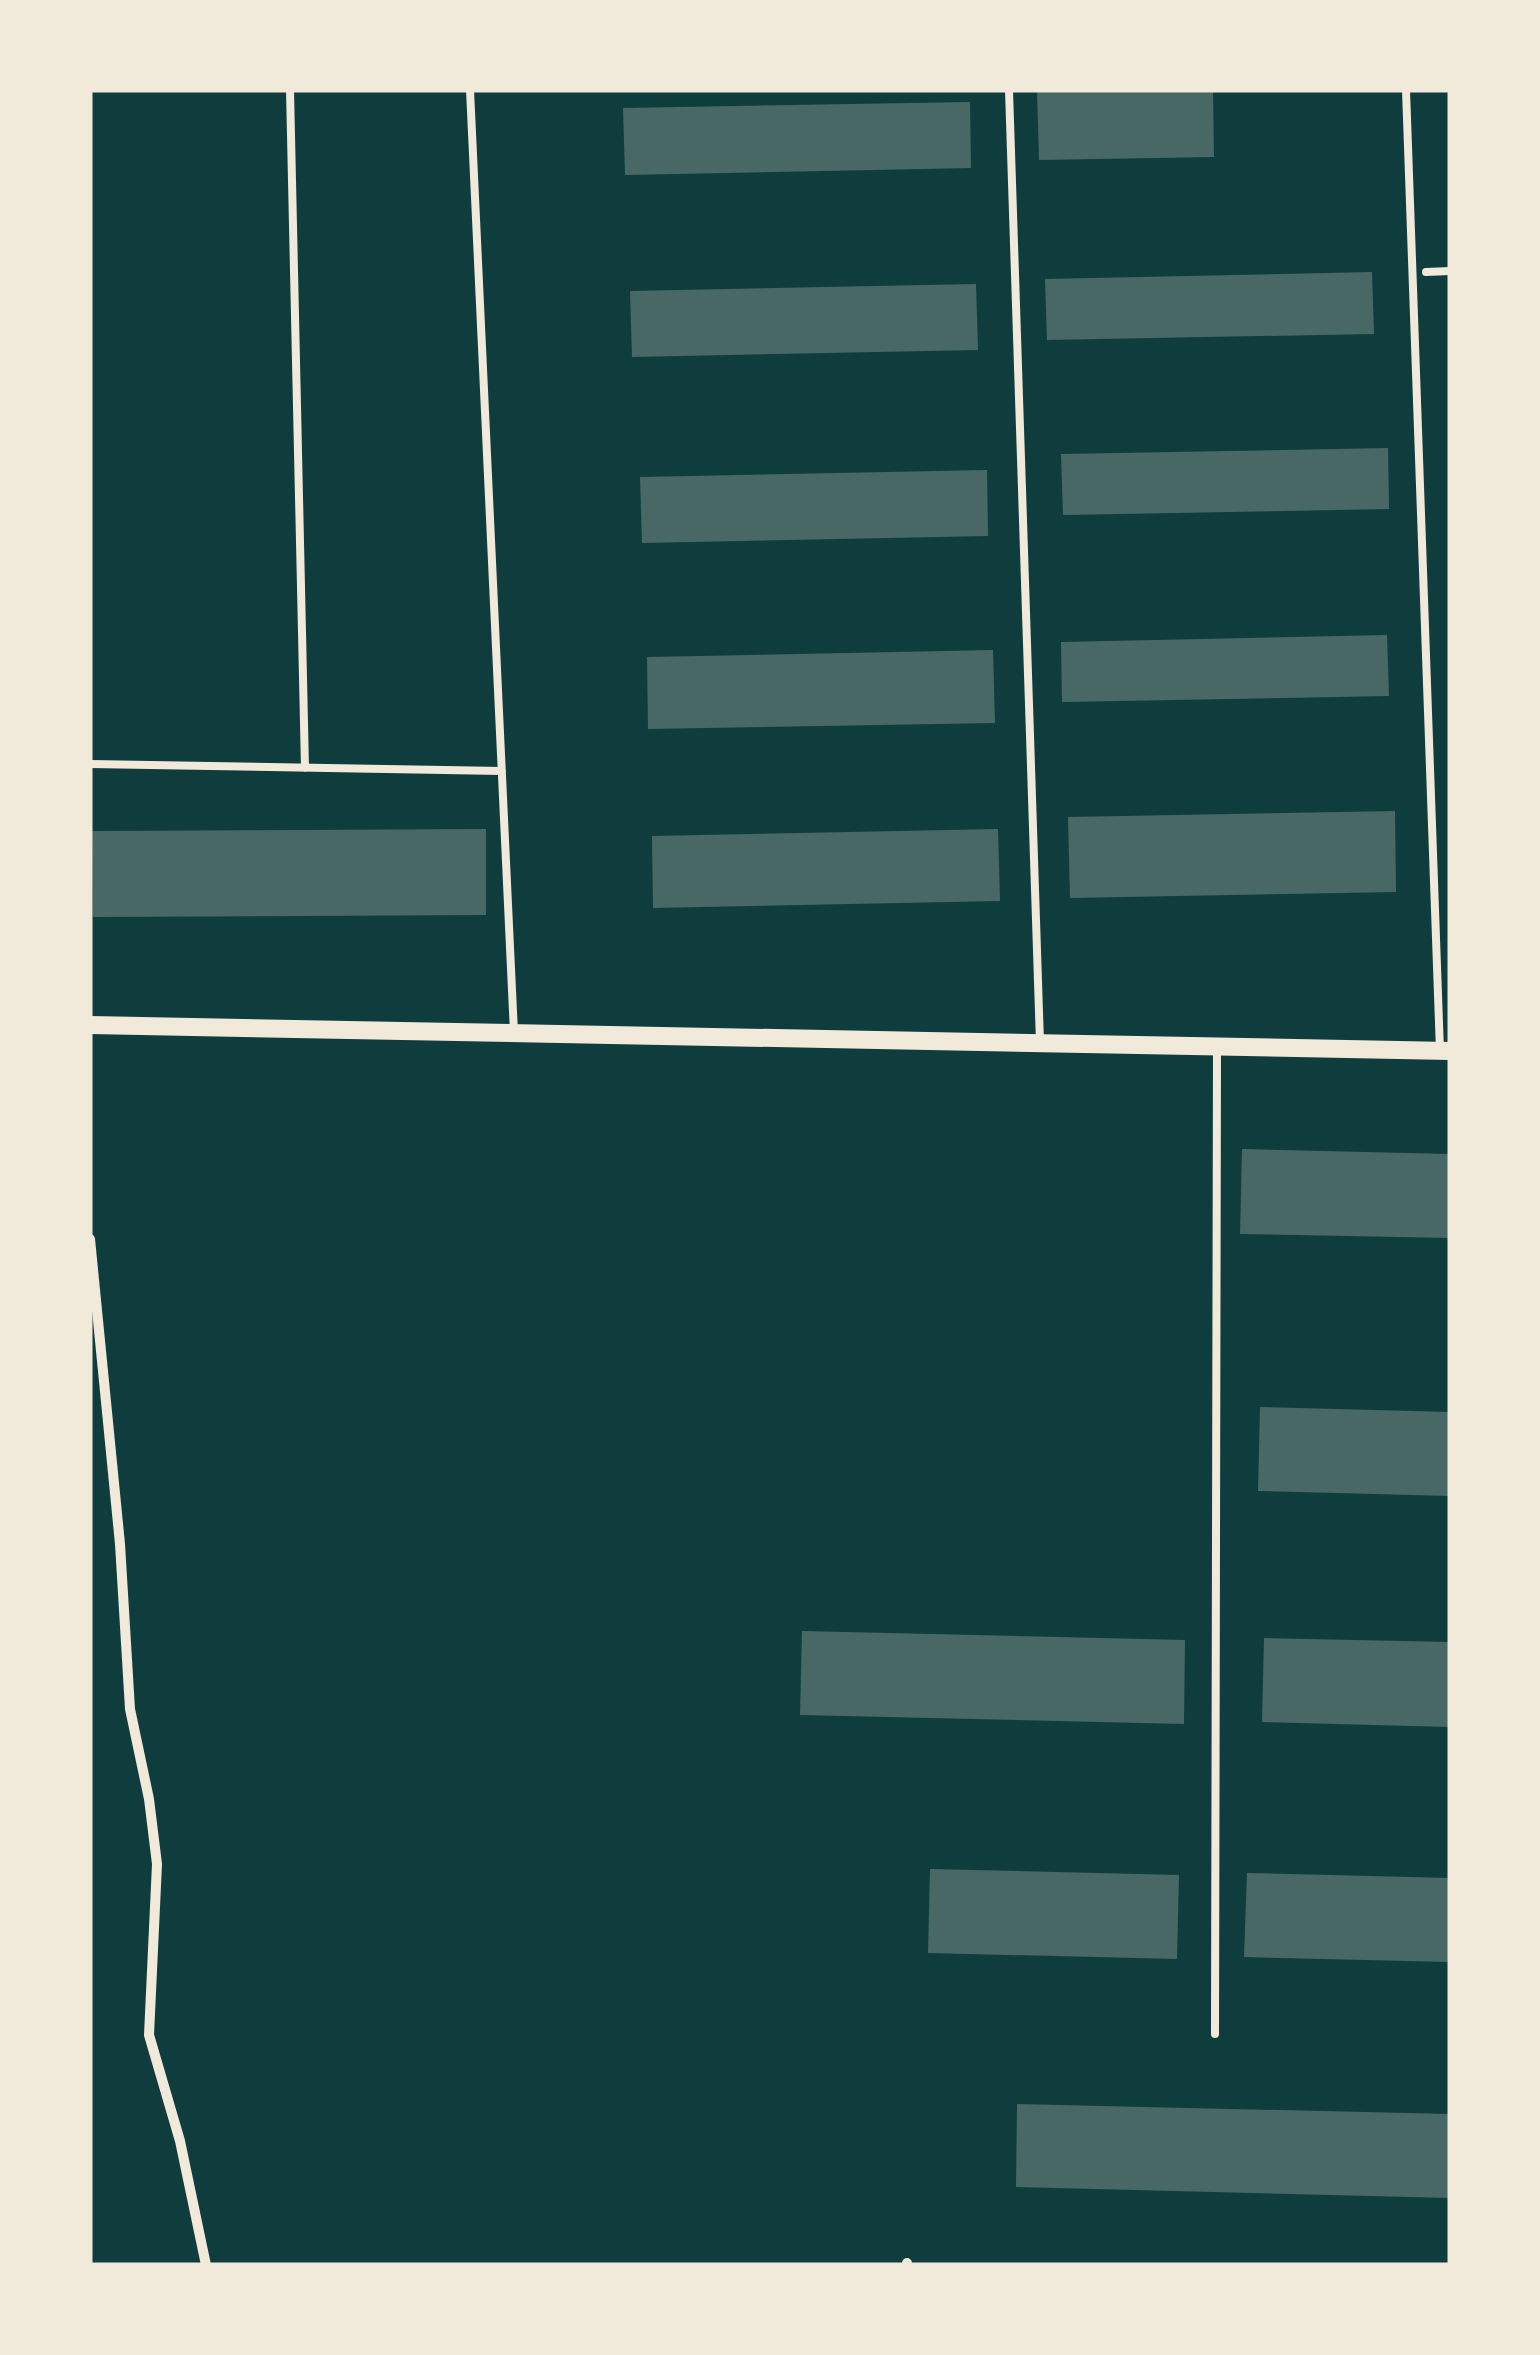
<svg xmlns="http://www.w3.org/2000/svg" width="1540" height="2355" font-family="'Fira Sans Condensed',sans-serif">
<rect width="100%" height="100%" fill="#0f3d3e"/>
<path fill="#486865" d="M1037,90H1213L1214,157L1039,160Z
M970,102L971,168L625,175L623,108Z
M1372,272L1374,334L1047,340L1045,279Z
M976,284L978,350L632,357L630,291Z
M1388,448L1389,509L1063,515L1061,454Z
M987,470L988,536L642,543L640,477Z
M1387,635L1389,696L1062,702L1061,642Z
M993,650L995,723L648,729L647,657Z
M1395,811L1396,892L1070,898L1068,817Z
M486,829V915L93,917L92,831Z
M998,829L1000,901L653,908L652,836Z
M1242,1149L1450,1154V1238L1240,1234Z
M1260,1407L1450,1412V1496L1258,1491Z
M802,1631L1185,1640L1184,1724L800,1715Z
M1264,1638L1450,1642V1727L1262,1722Z
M930,1869L1179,1875L1177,1959L928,1953Z
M1247,1873L1450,1878V1962L1244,1957Z
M1017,2104L1450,2114V2198L1016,2187Z"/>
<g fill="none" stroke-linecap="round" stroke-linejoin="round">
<path stroke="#f1e9da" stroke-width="8" d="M290,90L305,768
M470,90L514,1033
M1009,90L1040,1043
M1406,90L1440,1051
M1426,272L1450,271
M90,764L502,771
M1215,2034L1217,1049"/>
<path stroke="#f1e9da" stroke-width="10" d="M90,1239L120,1544L130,1709L149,1799L157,1864L149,2035L180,2141L206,2265
M907,2263V2265"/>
<path stroke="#f1e9da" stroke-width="18" d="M90,1025L1450,1051"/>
</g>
<rect width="1540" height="2355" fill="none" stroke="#f1e9da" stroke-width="185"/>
</svg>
